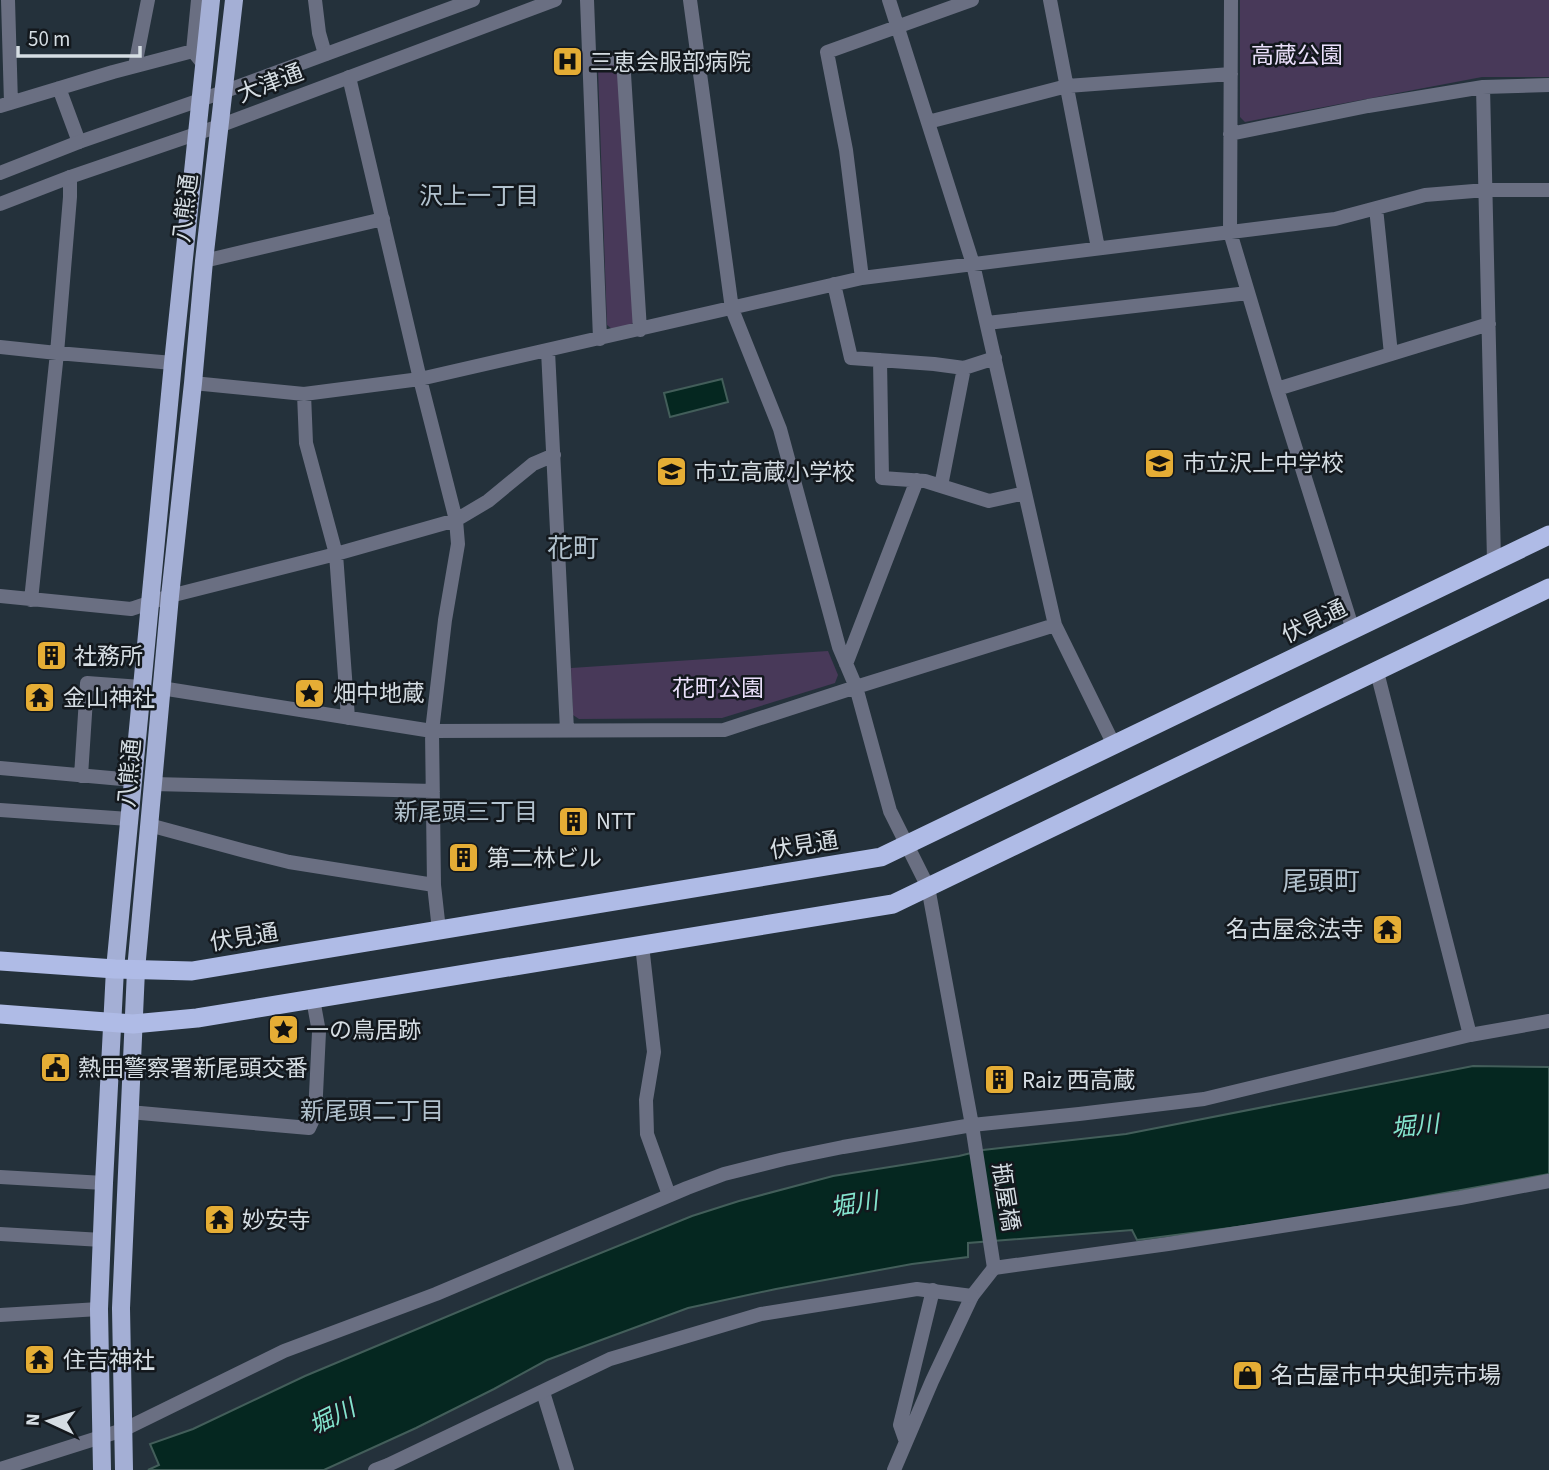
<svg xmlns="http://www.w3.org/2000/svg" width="1549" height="1470" font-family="'Source Sans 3','Noto Sans JP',sans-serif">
<rect width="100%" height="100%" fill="#24313b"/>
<path fill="#483959" d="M1240,0H1549V77H1482L1245,122L1240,117Z
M612,63L619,69L635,320L631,325L612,329L607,325L598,69L603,64Z
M828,651L838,675L835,683L722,718L579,719L573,715L571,668Z"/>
<path fill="#052720" stroke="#435e5a" stroke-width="2" d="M722,379L728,402L670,417L664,393Z
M1473,1066L1549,1067V1174L1306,1218L1137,1240L1132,1230L968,1243V1257L912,1264L776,1289L688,1308L547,1360L494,1389L416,1428L324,1470H148L159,1465L150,1444L193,1429L305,1376L539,1278L692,1216L739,1201L833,1176L959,1156L983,1150L1126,1134Z"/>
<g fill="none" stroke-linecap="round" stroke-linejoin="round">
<path stroke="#6a6f82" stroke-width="14" d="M8,0L11,103
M315,0L319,33L325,54
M587,0L600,339
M690,0L732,309L780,429L839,647L856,687L890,811L928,887
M889,0L973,264L1055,625L1114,745
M1050,0L1098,248
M1231,0L1230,232L1277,389L1353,630
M193,51L198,0
M590,59L623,58L640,330
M135,66L148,0
M349,77L420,379L456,520L458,544L445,620L432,731L434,885L439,930
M1483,87L1494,561
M59,88L79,142
M0,106L113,72L193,51L204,65
M928,122L1067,86L1231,74
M1230,134L1368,106L1483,87L1549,85
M1376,208L1391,354
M204,261L383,219
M862,278L846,150L827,52L972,0
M834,284L851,358L934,364L964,368L995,358
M987,323L1248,293
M0,347L57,353L173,363
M548,351L567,730
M880,360L882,478L925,481L989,501L1025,493
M193,383L304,394L420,379L862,278L1335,219L1425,195L1486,190H1549
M1277,389L1489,324
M304,394L306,443L336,554L348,718
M941,486L964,368
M0,596L131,609L170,596L336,554L456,520L488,501L533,464L554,455
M31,600L57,353L70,197V177
M846,664L917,480
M1377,672L1470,1035
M161,688L432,731L724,730L856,687L1055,625
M0,768L133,780
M81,776L87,683L141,687
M153,784L433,791
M0,810L129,819
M149,825L245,851L289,862L434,885
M642,945L654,1052L646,1100L647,1134L669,1195
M129,1112L309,1128L315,1115L319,1032L313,999
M0,1177L104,1183
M0,1234L102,1240
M0,1315L99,1309
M543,1392L567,1470
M906,1442L900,1425L933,1290
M894,1470L932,1381L972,1296L994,1268"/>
<path stroke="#6a6f82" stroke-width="14" d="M0,173L79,142L223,92L473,0
M0,204L70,177L219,126L555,0
M928,887L972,1125L994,1268L1168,1244L1460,1198L1549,1181
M0,1469L123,1430L284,1351L436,1294L687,1188L724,1174L784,1159L843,1147L972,1125L1079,1114L1204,1099L1470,1035L1549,1021
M375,1470L388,1465L610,1359L761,1314L917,1289L972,1296"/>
<path stroke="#a4afd5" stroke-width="18" d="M102,1470L99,1309L104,1183L115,969L173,363L211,0
M124,1470L121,1308L136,970L170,596L193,383L204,261L234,0"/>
<path stroke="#afbbe6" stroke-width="19" d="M0,961L115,969L192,971L881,857L1549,535
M0,1014L133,1024L197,1018L893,904L1549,588"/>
</g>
<defs>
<symbol id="hospital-square" viewBox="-11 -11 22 22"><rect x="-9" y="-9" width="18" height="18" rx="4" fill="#e5ad35" stroke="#13181d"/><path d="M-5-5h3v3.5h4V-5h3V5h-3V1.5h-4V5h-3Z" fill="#111"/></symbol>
<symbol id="school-square" viewBox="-11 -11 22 22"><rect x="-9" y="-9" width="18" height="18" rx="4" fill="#e5ad35" stroke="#13181d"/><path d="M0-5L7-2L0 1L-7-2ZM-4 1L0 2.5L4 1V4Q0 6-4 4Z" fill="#111"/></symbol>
<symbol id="building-square" viewBox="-11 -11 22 22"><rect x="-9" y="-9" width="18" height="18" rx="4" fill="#e5ad35" stroke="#13181d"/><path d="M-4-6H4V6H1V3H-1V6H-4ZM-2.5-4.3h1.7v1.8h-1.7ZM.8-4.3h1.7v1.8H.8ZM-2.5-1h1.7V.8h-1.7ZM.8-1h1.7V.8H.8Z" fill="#111"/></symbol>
<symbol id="sight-square" viewBox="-11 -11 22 22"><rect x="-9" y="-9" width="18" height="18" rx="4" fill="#e5ad35" stroke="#13181d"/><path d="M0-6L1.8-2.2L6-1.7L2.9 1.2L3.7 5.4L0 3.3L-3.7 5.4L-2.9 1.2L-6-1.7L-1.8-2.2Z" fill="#111"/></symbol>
<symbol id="temple-square" viewBox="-11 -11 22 22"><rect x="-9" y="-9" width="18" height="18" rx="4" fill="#e5ad35" stroke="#13181d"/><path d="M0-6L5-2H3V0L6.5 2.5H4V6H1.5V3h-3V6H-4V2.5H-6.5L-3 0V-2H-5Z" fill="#111"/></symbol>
<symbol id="civic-square" viewBox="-11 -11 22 22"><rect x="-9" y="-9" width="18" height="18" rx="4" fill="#e5ad35" stroke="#13181d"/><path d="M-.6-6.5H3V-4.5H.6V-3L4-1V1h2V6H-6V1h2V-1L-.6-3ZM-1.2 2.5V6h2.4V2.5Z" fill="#111"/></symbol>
<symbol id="shop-square" viewBox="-11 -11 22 22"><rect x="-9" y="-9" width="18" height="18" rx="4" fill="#e5ad35" stroke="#13181d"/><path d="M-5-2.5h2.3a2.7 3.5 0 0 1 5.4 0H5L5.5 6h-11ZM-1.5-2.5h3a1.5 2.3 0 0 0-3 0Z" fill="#111"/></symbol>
</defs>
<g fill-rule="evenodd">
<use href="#hospital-square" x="550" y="44" width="35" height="35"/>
<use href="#school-square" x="1142" y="446" width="35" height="35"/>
<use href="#school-square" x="654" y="454" width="35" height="35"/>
<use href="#building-square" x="34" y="638" width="35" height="35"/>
<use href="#sight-square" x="292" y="676" width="35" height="35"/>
<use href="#temple-square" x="22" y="680" width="35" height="35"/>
<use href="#building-square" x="556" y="804" width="35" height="35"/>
<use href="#building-square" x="446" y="840" width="35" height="35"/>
<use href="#temple-square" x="1370" y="912" width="35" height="35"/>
<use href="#sight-square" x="266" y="1012" width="35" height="35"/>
<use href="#civic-square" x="38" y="1050" width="35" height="35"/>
<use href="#building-square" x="982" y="1062" width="35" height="35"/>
<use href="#temple-square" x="202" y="1202" width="35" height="35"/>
<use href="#temple-square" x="22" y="1342" width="35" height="35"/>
<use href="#shop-square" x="1230" y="1358" width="35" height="35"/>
</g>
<g text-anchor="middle" stroke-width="5" stroke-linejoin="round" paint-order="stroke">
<g font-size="23" fill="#eadffa" stroke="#13181d">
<text x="1297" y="63">高蔵公園</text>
<text x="718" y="696">花町公園</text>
</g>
<g font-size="23" fill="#d5dde3" stroke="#13181d" text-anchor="start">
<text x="590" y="70">三恵会服部病院</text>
<text x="1183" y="471">市立沢上中学校</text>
<text x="694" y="480">市立高蔵小学校</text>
<text x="74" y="664">社務所</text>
<text x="333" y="701">畑中地蔵</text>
<text x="63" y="706">金山神社</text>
<text x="596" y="829">NTT</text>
<text x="487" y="866">第二林ビル</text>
<text x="1364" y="937" text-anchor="end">名古屋念法寺</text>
<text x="306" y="1038">一の鳥居跡</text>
<text x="78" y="1076">熱田警察署新尾頭交番</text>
<text x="1022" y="1088">Raiz 西高蔵</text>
<text x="242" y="1228">妙安寺</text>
<text x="63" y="1368">住吉神社</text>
<text x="1271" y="1383">名古屋市中央卸売市場</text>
</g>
<g font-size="23" fill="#d5dde3" stroke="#13181d">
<text transform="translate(270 83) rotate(-21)" y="8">大津通</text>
<text transform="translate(185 208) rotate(-83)" y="8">八熊通</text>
<text transform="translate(1314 621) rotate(-26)" y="8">伏見通</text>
<text transform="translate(129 773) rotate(-85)" y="8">八熊通</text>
<text transform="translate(804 845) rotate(-9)" y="8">伏見通</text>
<text transform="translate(244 937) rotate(-9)" y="8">伏見通</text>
<text transform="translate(1006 1197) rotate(81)" y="8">瓶屋橋</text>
</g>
<g font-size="24" fill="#b2c2ce" stroke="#13181d">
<text x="479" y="204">沢上一丁目</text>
<text x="466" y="820">新尾頭三丁目</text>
<text x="372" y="1119">新尾頭二丁目</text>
</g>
<g font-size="24" font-style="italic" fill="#84e4ce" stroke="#13181d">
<text transform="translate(1415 1126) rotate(-6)" y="8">堀川</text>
<text transform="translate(854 1204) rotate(-9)" y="8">堀川</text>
<text transform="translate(332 1417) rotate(-26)" y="8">堀川</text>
</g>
<g font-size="26" fill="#b2c2ce" stroke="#13181d">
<text x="573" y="557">花町</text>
<text x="1321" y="890">尾頭町</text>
</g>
</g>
<g transform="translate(49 1421) rotate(274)" stroke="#13181d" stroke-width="5" paint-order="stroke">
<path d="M0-5L12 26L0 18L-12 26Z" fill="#d5dde3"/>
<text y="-10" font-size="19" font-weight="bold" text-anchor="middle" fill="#d5dde3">N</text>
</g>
<path d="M18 46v10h122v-10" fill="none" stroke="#d5dde3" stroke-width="3.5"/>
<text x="28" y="46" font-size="21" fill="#d5dde3" stroke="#13181d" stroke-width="5" paint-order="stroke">50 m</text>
</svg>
